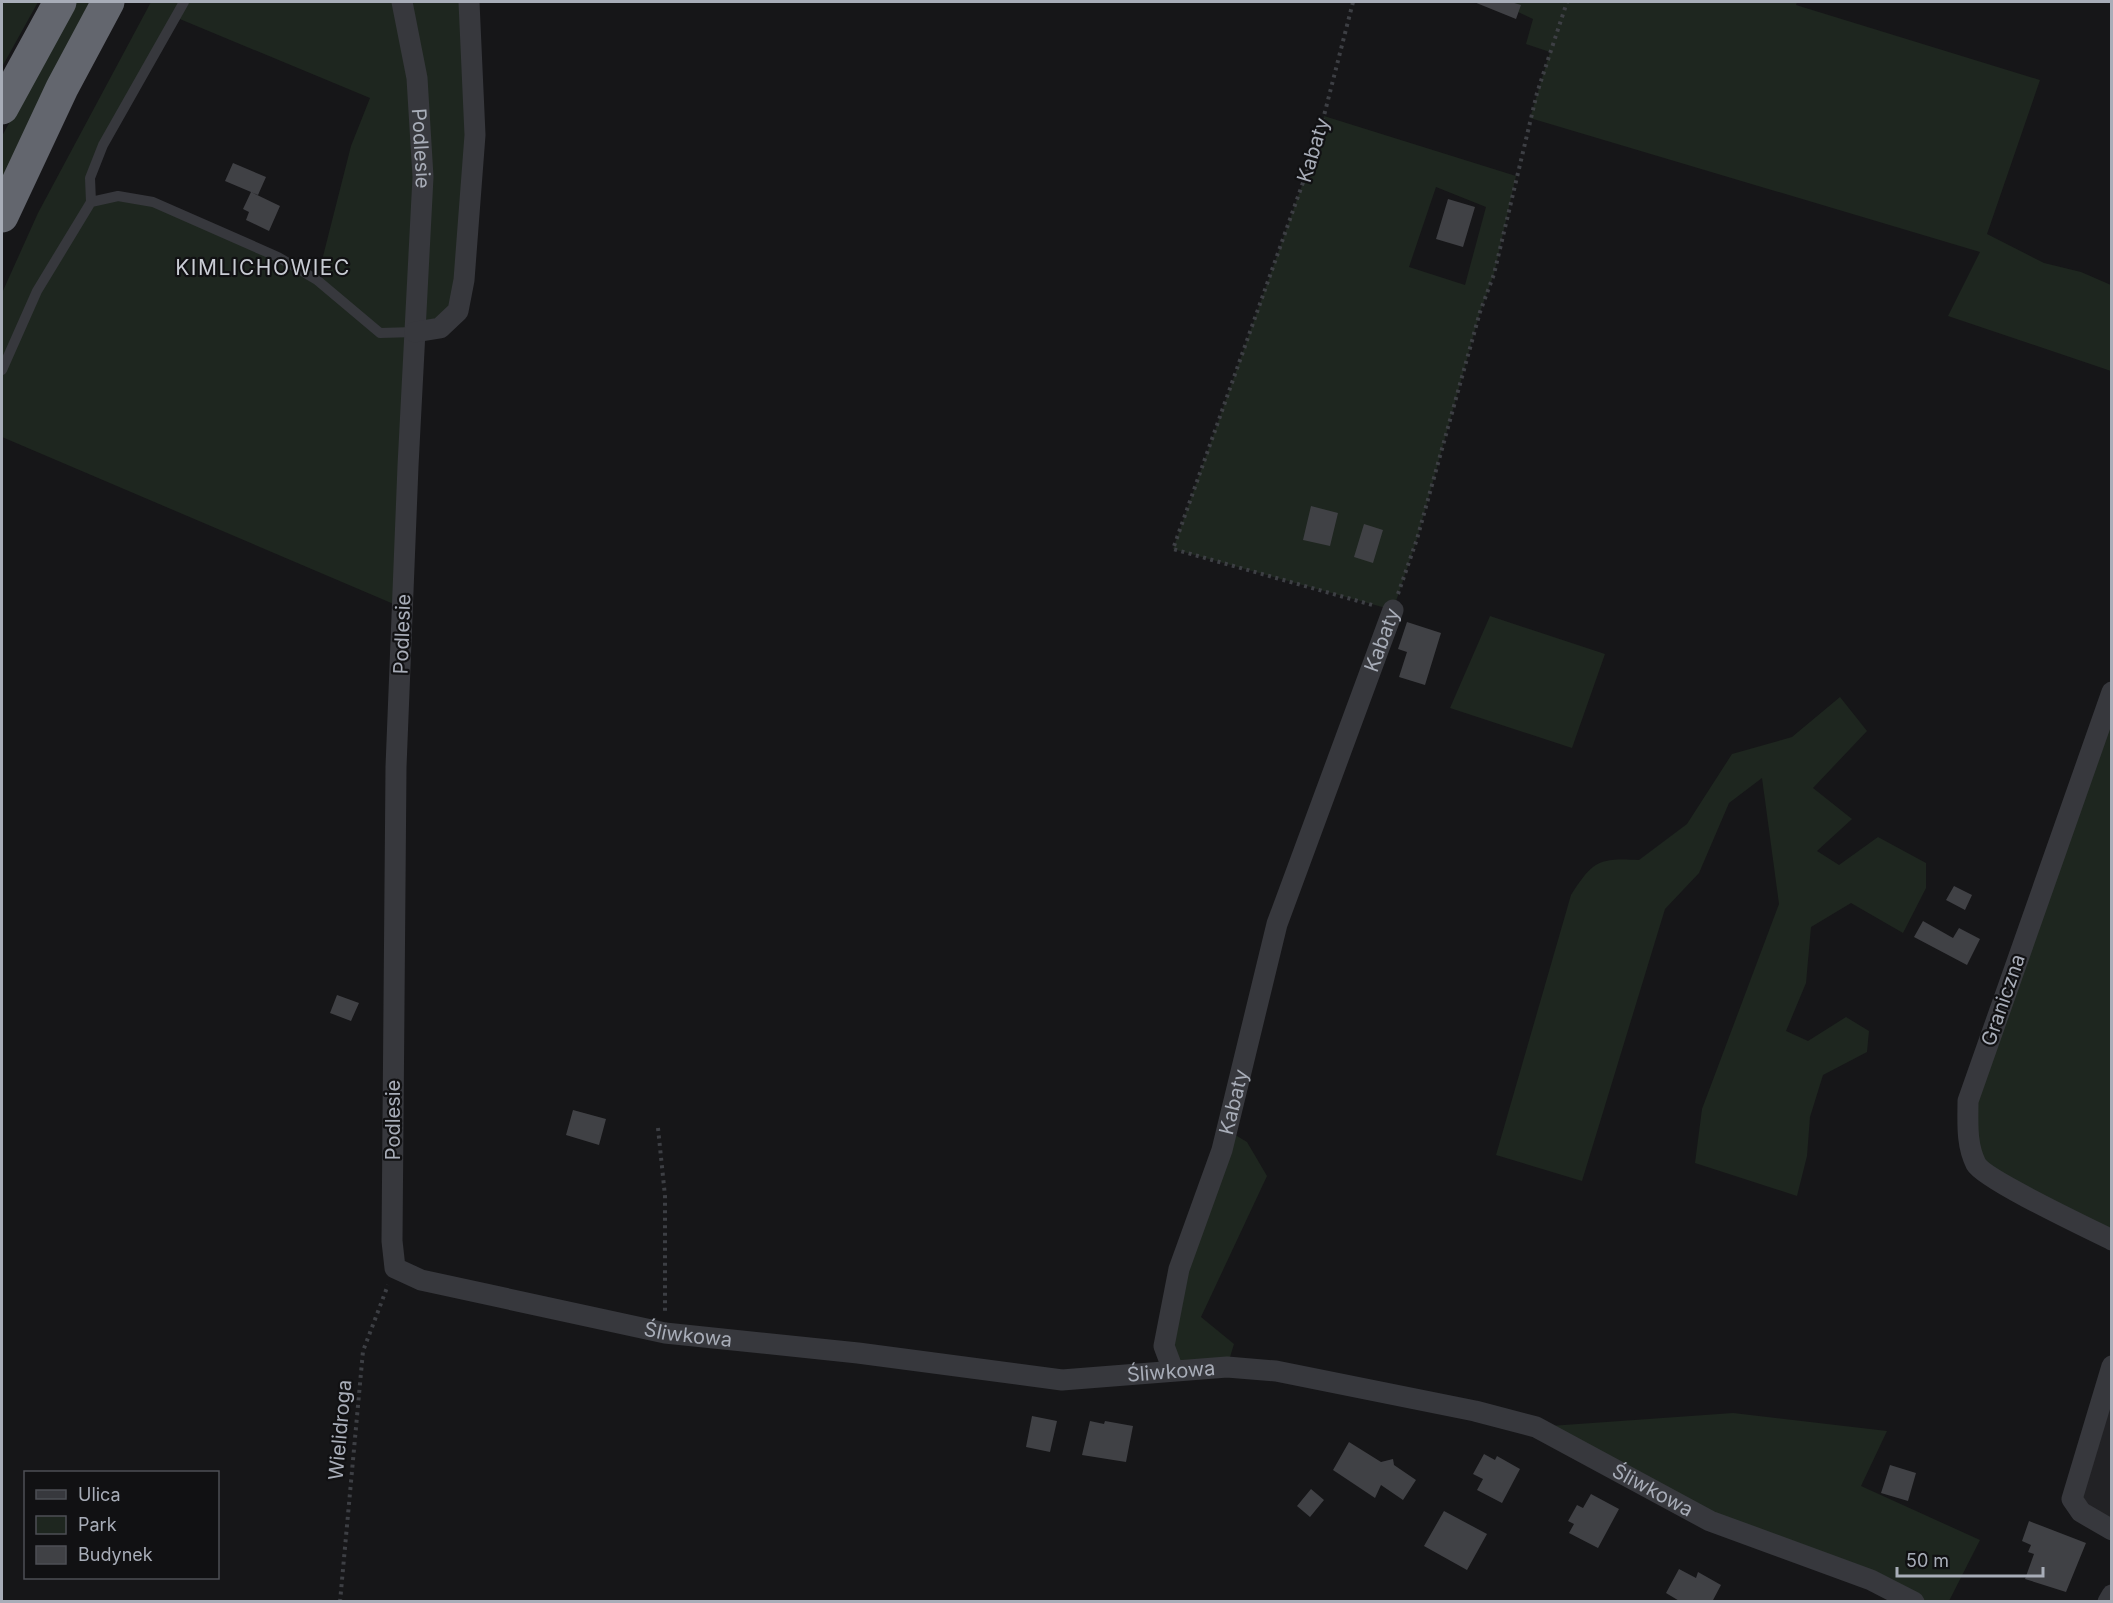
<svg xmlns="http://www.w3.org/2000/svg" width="2113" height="1603" font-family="Inter,sans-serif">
<rect width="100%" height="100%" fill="#161618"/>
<path fill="#222225" d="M2111,1366V1530L2081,1512L2090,1438Z"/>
<path fill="#1e261f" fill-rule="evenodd" d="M2,2H38L2,67Z
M75,2H94L2,186V136Z
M151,2H469L475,135L458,311L415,332L403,608L2,437V293L38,213ZM175,17L370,98L351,146L317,280L153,202L118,196L91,202L90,178Z
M1497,2H1797L1796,5L2040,80L1987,234L2044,263L2081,272L2111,285V371L1948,316L1980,252L1530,118L1550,52L1526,44L1533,19Z
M1324,116L1516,176L1494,274L1480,312L1417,539L1393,610L1173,549L1317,143ZM1436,187L1486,207L1465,285L1409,267Z
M1490,616L1605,654L1572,748L1450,708Z
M2111,692V1240L1977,1166L1968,1101Z
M1840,697L1867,731L1813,788L1852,819L1817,851L1839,865L1878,837L1926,863V888L1903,933L1851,903L1811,927L1806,983L1786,1031L1808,1041L1846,1017L1869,1031L1867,1052L1823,1075L1810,1117L1807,1156L1797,1196L1695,1163L1702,1109L1779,904L1762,778L1729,803L1699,873L1665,909L1582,1181L1496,1155L1571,895C1593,861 1598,858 1639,860L1687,824L1732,754L1792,737Z
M1227,1130L1247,1142L1267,1176L1201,1317L1234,1344L1227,1367L1173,1370L1179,1269Z
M1733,1413L1887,1431L1861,1486L1980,1540L1949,1601H1914L1710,1521L1536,1427Z"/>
<path fill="#404145" d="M1474,2H1511L1521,5L1516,19Z
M233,163L266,177L258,195L251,192L280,206L269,231L246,220L249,212L243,209L251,192L225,181Z
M1448,199L1475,207L1463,247L1436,239Z
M1311,506L1338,513L1330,546L1303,540Z
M1364,524L1383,530L1373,563L1354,557Z
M1407,622L1441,633L1425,685L1399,677L1407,652L1398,649Z
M1954,886L1972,895L1965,910L1946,900Z
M1923,921L1953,938L1959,928L1980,939L1967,965L1914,937Z
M337,995L359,1003L351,1021L330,1013Z
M573,1110L606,1119L599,1145L566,1135Z
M1032,1416L1057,1421L1050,1452L1026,1447Z
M1090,1421L1104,1424L1105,1421L1133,1426L1126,1462L1082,1455Z
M1349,1442L1381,1462L1393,1459L1394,1465L1416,1480L1403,1500L1381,1485L1375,1498L1333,1470Z
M1484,1454L1495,1460L1497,1456L1520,1469L1502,1503L1477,1490L1483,1479L1473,1474Z
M1890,1465L1916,1473L1908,1501L1881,1493Z
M1311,1489L1324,1500L1310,1517L1297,1506Z
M1591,1494L1619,1509L1598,1548L1569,1533L1574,1524L1568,1521L1577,1505L1583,1508Z
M1444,1511L1487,1534L1467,1570L1424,1546Z
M2029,1521L2086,1543L2066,1592L2025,1579L2034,1554L2028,1552L2031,1545L2022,1541Z
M1679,1569L1696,1578L1698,1572L1721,1585L1712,1602H1681L1666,1593Z"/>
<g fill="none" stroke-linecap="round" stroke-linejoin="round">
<path stroke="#3d3f44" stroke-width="4" stroke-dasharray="3 4.5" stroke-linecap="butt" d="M1353,2L1317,143L1173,549L1376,606
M1398,594L1417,539L1480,312L1494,274L1537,93L1567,2
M658,1128L665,1196V1314
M340,1602L363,1351L388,1285"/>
<path stroke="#37383d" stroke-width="10" d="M91,202L90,178L103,145L184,2
M2,370L37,291L91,202L118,196L153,202L278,257L317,280L380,333L415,332"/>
<g stroke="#37383d" stroke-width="21">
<path id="s1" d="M402,2L417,78L423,177L408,466L396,767L392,1241L395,1268L421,1280L665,1333L858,1353L1062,1380L1227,1367L1276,1371L1475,1411L1536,1427L1710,1521L1871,1580L1914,1602"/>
<path d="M415,332L440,328L458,311L464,280L475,135L469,2"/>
<path d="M2112,692L1968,1101C1968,1122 1966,1144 1976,1164C1984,1179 2090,1229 2112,1240"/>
<path d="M2112,1366L2072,1499L2081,1512L2112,1530"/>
<path id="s2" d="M1173,1370L1164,1346L1179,1269L1222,1150L1277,924L1393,610"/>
<path d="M2108,1602L2112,1595"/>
</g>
<path stroke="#63666e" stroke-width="33" d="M2,108L60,2
M2,216L62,88L108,2"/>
</g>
<g text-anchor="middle" stroke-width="4.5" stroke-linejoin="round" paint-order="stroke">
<g font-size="20" fill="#a8adb8" stroke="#111113">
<text dy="7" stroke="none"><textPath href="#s1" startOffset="148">Podlesie</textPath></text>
<text transform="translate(1313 150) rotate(-73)" y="7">Kabaty</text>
<text transform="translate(402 634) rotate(-88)" y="7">Podlesie</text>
<text dy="7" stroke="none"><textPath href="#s2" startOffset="766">Kabaty</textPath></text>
<text transform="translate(2003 1000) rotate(-71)" y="7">Graniczna</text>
<text dy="7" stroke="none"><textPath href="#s2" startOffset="280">Kabaty</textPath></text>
<text transform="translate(393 1120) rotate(-90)" y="7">Podlesie</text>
<text dy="7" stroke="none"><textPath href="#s1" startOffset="1570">Śliwkowa</textPath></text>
<text dy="7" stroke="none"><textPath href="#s1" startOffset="2056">Śliwkowa</textPath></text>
<text transform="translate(340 1430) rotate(-85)" y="7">Wielidroga</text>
<text dy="7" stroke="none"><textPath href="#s1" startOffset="2560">Śliwkowa</textPath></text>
</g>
<g font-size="21" letter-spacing="1.5" fill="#c9ccd4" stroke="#111113">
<text x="263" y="275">KIMLICHOWIEC</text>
</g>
</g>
<rect width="2113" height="1603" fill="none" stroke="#a8adb8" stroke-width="6"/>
<rect x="24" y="1471" width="195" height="108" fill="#111113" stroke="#4d4f55" stroke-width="1.5"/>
<rect x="36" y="1490" width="30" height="9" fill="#37383d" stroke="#4d4f55" stroke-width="1.5"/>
<text x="78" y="1501" font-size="18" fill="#a8adb8">Ulica</text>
<rect x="36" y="1516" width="30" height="18" fill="#1e261f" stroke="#4d4f55" stroke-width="1.5"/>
<text x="78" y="1531" font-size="18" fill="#a8adb8">Park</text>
<rect x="36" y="1546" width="30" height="18" fill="#404145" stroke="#4d4f55" stroke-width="1.5"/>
<text x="78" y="1561" font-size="18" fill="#a8adb8">Budynek</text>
<path d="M1897 1567v9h146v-9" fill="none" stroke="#a8adb8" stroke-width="3"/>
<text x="1906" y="1567" font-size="18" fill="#a8adb8" stroke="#111113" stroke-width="4.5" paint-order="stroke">50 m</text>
</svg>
